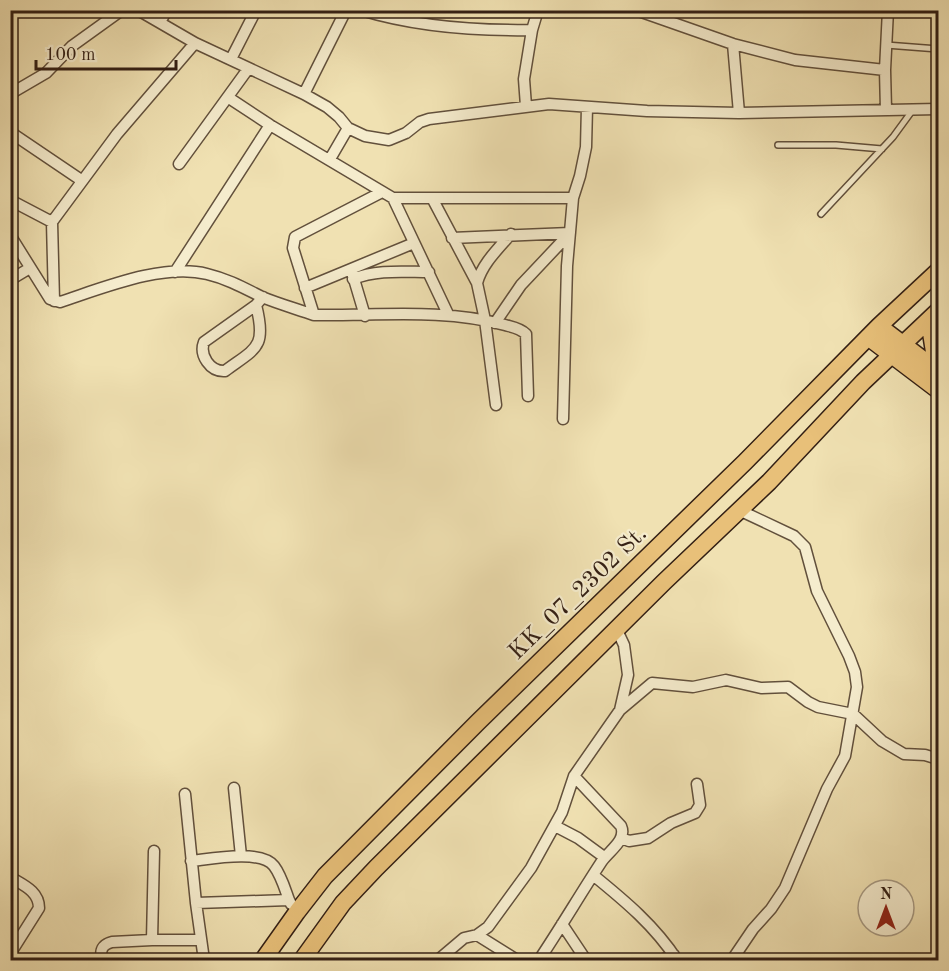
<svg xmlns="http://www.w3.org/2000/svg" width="949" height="971" font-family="'Old Standard TT',serif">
<rect width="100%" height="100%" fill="#f0e1b2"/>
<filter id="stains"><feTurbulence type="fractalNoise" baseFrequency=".00333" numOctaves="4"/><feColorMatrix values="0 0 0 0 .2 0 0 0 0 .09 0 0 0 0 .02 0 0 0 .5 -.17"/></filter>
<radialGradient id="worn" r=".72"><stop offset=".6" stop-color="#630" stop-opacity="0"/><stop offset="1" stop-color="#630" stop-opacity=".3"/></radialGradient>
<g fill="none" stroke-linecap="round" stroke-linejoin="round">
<defs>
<path id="service" d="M886,45L938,49
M778,145H836L882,149
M821,214L893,137L912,111"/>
<path id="minor" d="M138,10L195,43L304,94L327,107L339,117L348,128L365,136L389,140L406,133L420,122L429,119L549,104L647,111L739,113L938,109
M361,10C417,27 474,31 532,30L538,10
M636,10L733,44L795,60L885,70
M160,22L167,10
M733,44L739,113
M231,59L256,10
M10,94L46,73L72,46L122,10
M304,94L346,10
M229,98L270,125L393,198H573
M526,106L524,79L532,30
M886,110L885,70L888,10
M10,132L81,180
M330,159L348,128
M179,164L248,69
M382,192L295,237L293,248L314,315C378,316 443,308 505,325C512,327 520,328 526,334L528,396
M393,198L448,314
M432,198L477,283L485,320L496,405
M10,200L52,222L117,134L195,43
M52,222L54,301
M10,235L50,299L60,302C103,288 163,263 207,274C228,279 244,288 262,297C279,304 297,309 314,315
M452,238L570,233
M351,269L414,243
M175,272L270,125
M353,279C377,269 404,272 429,272
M10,280L30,268
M477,283C482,264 498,249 511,234
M305,288L351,269L365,316
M256,305L204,342C199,355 210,372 225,371C256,348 267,348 256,305L263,297
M495,323L521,285L570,233
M563,419L567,266L573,198L580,176L586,147L587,107
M620,710L652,683L693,687L726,680L761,688L788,687L808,702L818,707L853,714L882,741L904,754L925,755L938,759
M234,788L241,856
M185,794L196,903L204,960
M555,826L578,838L604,857
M621,838L629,841L648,838L671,823L695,813L700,805L697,784
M191,861C210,859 261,849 274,866C281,875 285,889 289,900
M593,875C625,901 655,926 677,960
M10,877C23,885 39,891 39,908L10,954
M196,903L289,900L291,904
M562,924L586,960
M477,935L517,960
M152,940L154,851
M102,960C100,951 101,945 112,942L152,940H201
M438,960L464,938L477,935L488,927L531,868L562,812L574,776L620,710L628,675L624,645L617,630
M539,960C561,927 581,893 602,861C610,850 627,840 621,826L574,776
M661,960L674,955
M732,960L753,929L771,909L785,888L827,789L845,756L857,687L855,672L849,656L817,591L805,547L794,536L739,510"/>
<path id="primary" d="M929,320L937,371
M879,326L938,371
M868,337L938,390
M263,960L297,912L325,876L478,722L745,462L879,326L938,271
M302,960L343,903L376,868L664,582L769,482L863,382L938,311"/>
</defs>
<use href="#service" stroke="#62503c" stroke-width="8"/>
<use href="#minor" stroke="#62503c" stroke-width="13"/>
<use href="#primary" stroke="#331f14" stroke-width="19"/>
<use href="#service" stroke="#f5eccd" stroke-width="5"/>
<use href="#minor" stroke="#f5eccd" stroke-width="10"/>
<use href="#primary" stroke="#e8c079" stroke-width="16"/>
</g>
<g text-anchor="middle" stroke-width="4.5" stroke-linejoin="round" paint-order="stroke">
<g font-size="24" fill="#331f14" stroke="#f5eccd">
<text transform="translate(577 592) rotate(-44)" y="8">KK_07_2302 St.</text>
</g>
</g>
<rect width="949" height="971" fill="none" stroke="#f0e1b2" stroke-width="36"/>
<rect x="12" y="12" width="925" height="947" fill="none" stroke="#331f14" stroke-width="3"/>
<rect x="18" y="18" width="913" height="935" fill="none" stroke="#331f14" stroke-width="1.5"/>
<g transform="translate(886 908)"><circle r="28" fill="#f5eccd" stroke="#a79a83" stroke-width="1.5"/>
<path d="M0-4.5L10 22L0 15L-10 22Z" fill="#8f2418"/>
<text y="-9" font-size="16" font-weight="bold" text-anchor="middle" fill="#331f14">N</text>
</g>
<path d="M36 60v9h140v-9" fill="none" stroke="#331f14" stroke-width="3"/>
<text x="45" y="60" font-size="18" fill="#331f14" stroke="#f5eccd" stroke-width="4.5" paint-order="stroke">100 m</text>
<rect width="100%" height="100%" filter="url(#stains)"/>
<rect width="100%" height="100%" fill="url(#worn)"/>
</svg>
